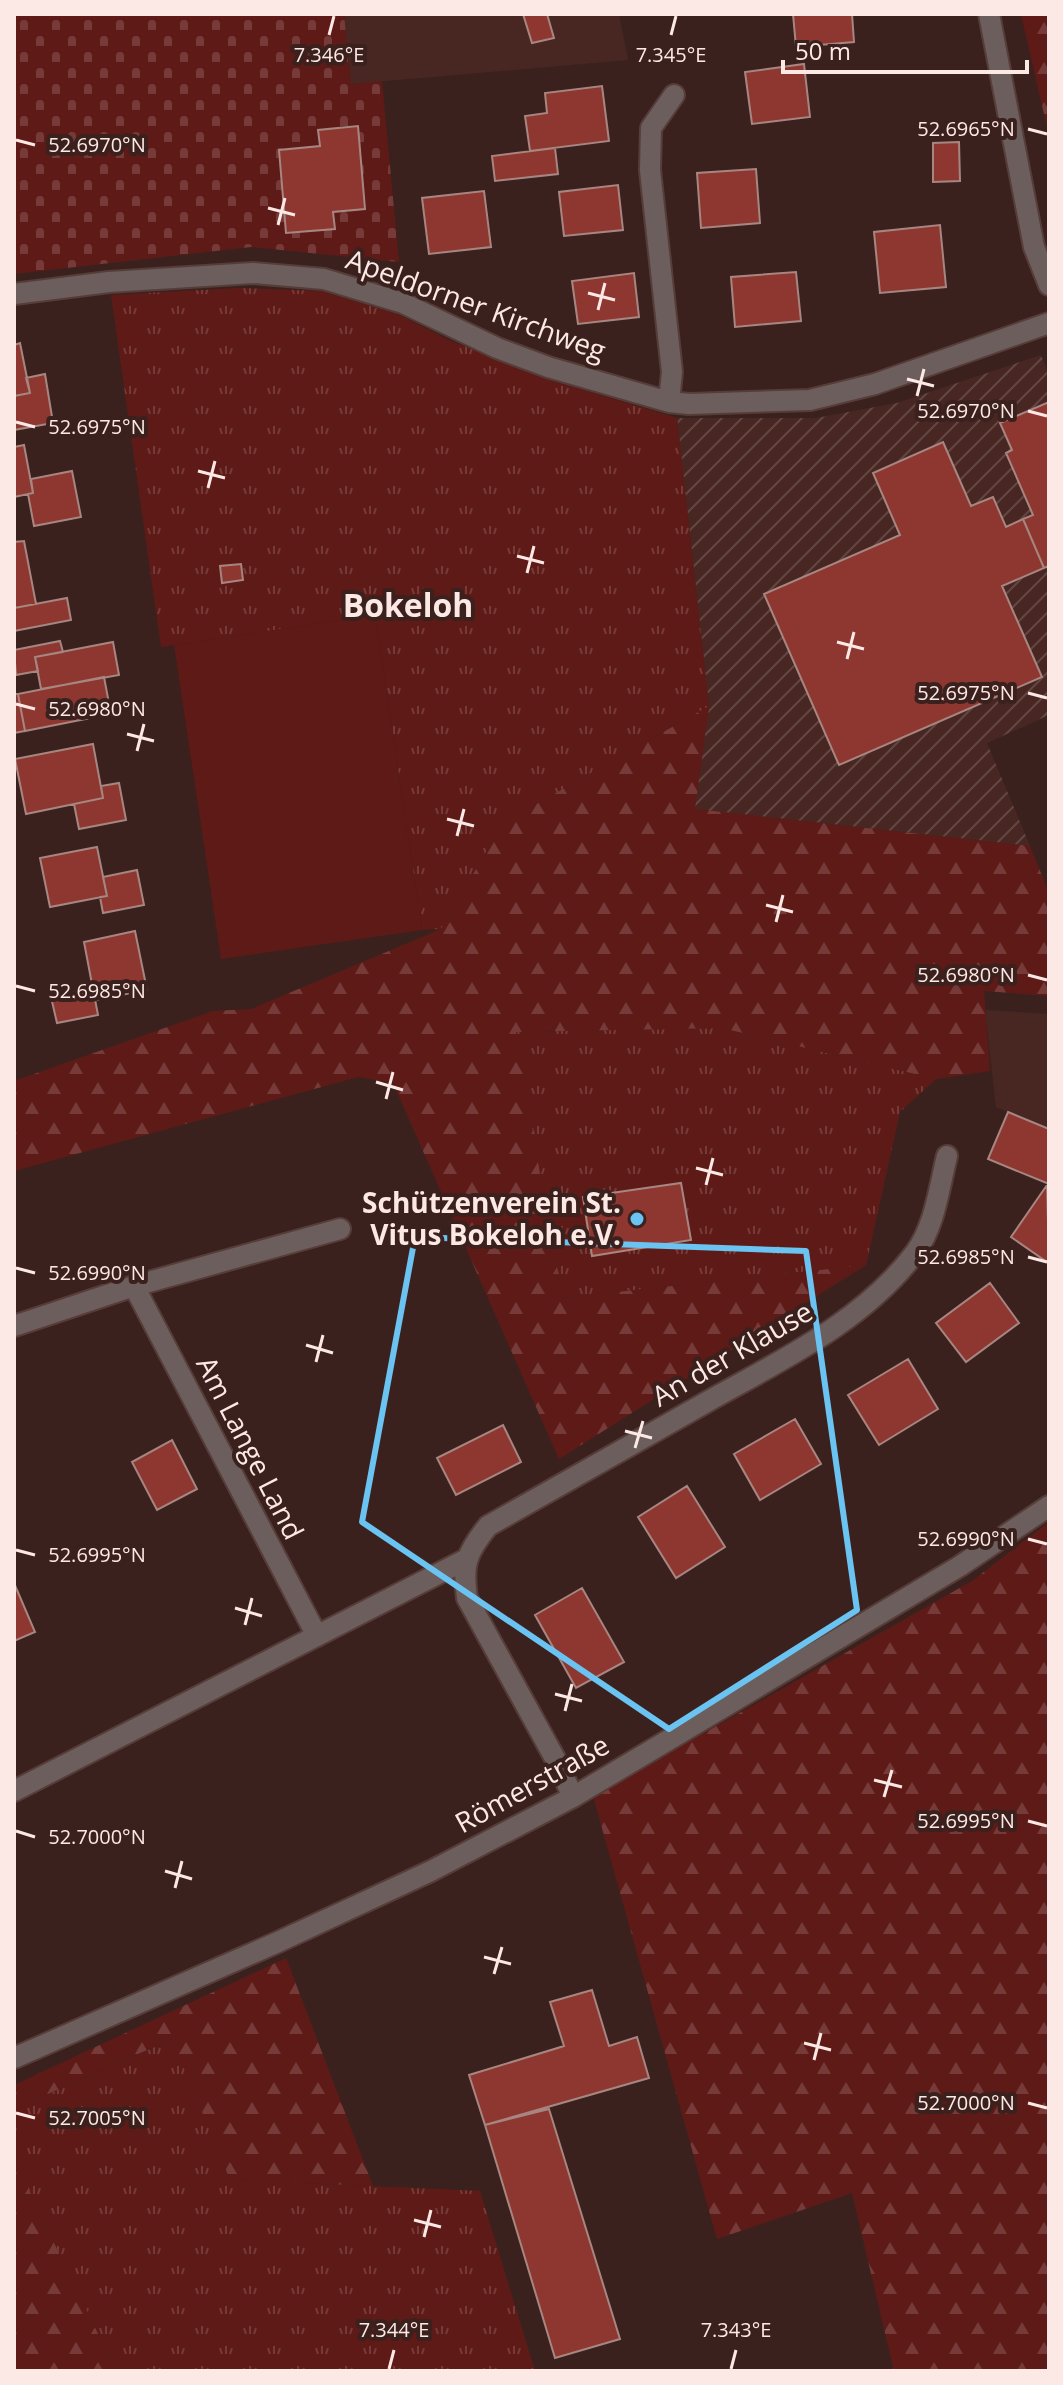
<svg xmlns="http://www.w3.org/2000/svg" width="1063" height="2385" font-family="'Open Sans',sans-serif">
<defs>
<pattern id="industrial-furrows" width="10" height="10" patternUnits="userSpaceOnUse" patternTransform="scale(2)"><rect width="10" height="10" fill="#482723"/><path d="M-1 1l2-2M0 10L10 0M9 11l2-2" fill="none" stroke="#634643"/></pattern>
<pattern id="grass-tufts" width="24" height="20" patternUnits="userSpaceOnUse" patternTransform="scale(2)"><rect width="24" height="20" fill="#5e1a16"/><path d="M3 7l-1-3M5 7V3M7 7l1-3M15 17l-1-3M17 17v-4M19 17l1-3" fill="none" stroke="#763b38"/></pattern>
<pattern id="forest-firs" width="22" height="20" patternUnits="userSpaceOnUse" patternTransform="scale(2)"><rect width="22" height="20" fill="#5e1a16"/><path d="M5 1l3.5 6h-7zM16 11l3.5 6h-7z" fill="#763b38"/></pattern>
<pattern id="cemetery-stones" width="16" height="16" patternUnits="userSpaceOnUse" patternTransform="scale(2)"><rect width="16" height="16" fill="#5e1a16"/><path d="M2 7V4a2 2 0 0 1 4 0v3zM10 15v-3a2 2 0 0 1 4 0v3z" fill="#763b38"/></pattern>
</defs>
<rect width="100%" height="100%" fill="#3b211d"/>
<path fill="#482723" d="M344,14H619L628,60L351,84Z
M985,1010L1049,1014V1129L996,1107Z"/>
<path fill="url(#industrial-furrows)" d="M1041,355L1049,375V715L987,743L1030,846L694,809L709,706L677,418H816L897,403Z"/>
<path fill="url(#grass-tufts)" d="M239,288L322,291L397,314L449,340L547,379L677,418L709,706L503,823L441,929L422,930L375,615L161,647L111,295Z
M722,1028L936,1079L900,1112L866,1265L561,1298L515,1032Z
M173,2039L230,2180L480,2191L535,2371H116L14,2160V2109Z"/>
<path fill="url(#forest-firs)" d="M1021,14H1049V136Z
M709,706L695,809L1030,846L1049,893V996L984,991L990,1071L936,1079L722,1028L516,1032L561,1298L866,1265L559,1459L393,1083L358,1077L14,1171V1081L213,1011L251,1009L441,929L503,823Z
M1049,1522V2371H894L852,2193L717,2239L593,1796L972,1581Z
M286,1958L373,2186L230,2180L172,2039L14,2109V2085Z
M14,2160L116,2371H14Z"/>
<path fill="url(#cemetery-stones)" d="M14,14H344L351,84L382,81L399,262L251,247L14,274Z"/>
<path fill="#5e1a16" d="M375,615L422,930L221,959L174,645Z"/>
<path fill="#8d3730" stroke="#a78681" stroke-width="2" d="M523,14H547L554,38L532,43Z
M793,14H852L854,42L796,47Z
M804,64L810,117L752,124L745,72Z
M602,86L609,141L530,151L525,116L547,113L545,93Z
M358,126L365,209L333,212L335,229L286,233L279,150L320,146L318,130Z
M959,142L960,181L933,182V143Z
M555,148L558,174L495,181L492,156Z
M756,169L760,223L701,228L697,173Z
M618,185L623,230L564,236L559,192Z
M484,191L491,247L429,254L422,198Z
M940,225L946,287L880,293L874,232Z
M796,272L801,321L735,327L731,277Z
M634,273L639,317L578,324L572,281Z
M20,343L30,393L14,396V345Z
M45,374L53,423L14,430V396L30,393L26,378Z
M1049,402V566L1044,568L1023,519L1033,515L1006,453L1012,450L1000,423Z
M943,442L971,506L993,497L1006,527L1023,519L1044,568L1002,586L1042,677L839,765L764,594L900,535L873,473Z
M24,445L33,493L14,497V447Z
M72,471L81,517L34,526L28,494L33,493L31,479Z
M24,541L36,604L14,608V542Z
M241,564L243,580L222,583L220,566Z
M67,598L71,620L14,631V608Z
M60,641L63,652L35,657L38,671L16,675L14,650Z
M113,642L119,675L41,689L35,657Z
M104,677L111,714L25,731L18,694Z
M14,694H18L25,731L14,733Z
M93,744L103,798L26,814L15,759Z
M119,783L126,820L79,829L74,804L103,798L101,786Z
M97,847L107,896L50,907L40,858Z
M137,870L144,905L103,913L100,897L107,896L103,877Z
M135,931L147,990L95,1000L84,942Z
M93,989L98,1015L57,1023L51,997Z
M1008,1112L1049,1129V1184L988,1159Z
M681,1183L691,1240L592,1256L583,1197Z
M1047,1185L1049,1259L1047,1262L1011,1237Z
M990,1283L1019,1323L966,1362L936,1323Z
M908,1359L938,1409L879,1445L848,1395Z
M795,1419L821,1464L760,1500L734,1454Z
M503,1425L521,1462L456,1495L437,1458Z
M172,1440L197,1489L157,1510L132,1462Z
M687,1486L725,1547L676,1578L638,1517Z
M14,1583L35,1632L14,1641Z
M582,1588L624,1662L576,1688L535,1615Z
M592,1990L609,2046L637,2037L649,2078L485,2125L469,2075L564,2046L550,2002Z
M549,2109L620,2339L555,2358L485,2125Z"/>
<g fill="none" stroke-linecap="round" stroke-linejoin="round">
<defs>
<path id="minor" d="M14,294L109,282L253,273L324,279L403,303L497,348L548,367L669,402L689,404L810,400L875,384L1049,323
M669,402L672,372L650,170L651,128L674,95
M134,1286L317,1636
M14,1326L134,1286L340,1229
M14,1791L467,1559
M573,1797L558,1764L467,1598C462,1564 467,1552 488,1526C560,1485 632,1444 705,1403C779,1361 862,1323 915,1253C935,1226 939,1188 947,1156"/>
<path id="tertiary" d="M989,14L1034,247L1049,285
M14,2058L278,1942L431,1871L573,1797L960,1566L1049,1506"/>
</defs>
<use href="#minor" stroke="#563d39" stroke-width="24"/>
<use href="#tertiary" stroke="#563d39" stroke-width="24"/>
<use href="#minor" stroke="#6c5e5c" stroke-width="20"/>
<use href="#tertiary" stroke="#6c5e5c" stroke-width="20"/>
</g>
<path fill="none" stroke="#6ac3f1" stroke-width="6" stroke-linejoin="round" d="M415,1237L806,1251L857,1610L669,1729L362,1522Z"/>
<path fill="none" stroke="#fce9e6" stroke-width="3" d="M329,35L334,16M671,35L676,16M1028,129L1047,134M16,140L35,145M268,208L295,215M278,225L285,198M588,293L615,300M598,310L605,283M907,379L934,386M917,396L924,369M1028,411L1047,416M16,422L35,427M198,471L225,478M208,488L215,461M517,556L544,563M527,573L534,546M837,642L864,649M847,659L854,632M1028,693L1047,698M16,704L35,709M127,734L154,741M137,751L144,724M447,819L474,826M457,836L464,809M766,905L793,912M776,922L783,895M1028,975L1047,980M16,986L35,991M376,1082L403,1090M386,1099L393,1072M696,1168L723,1175M706,1185L713,1158M1028,1257L1047,1262M16,1268L35,1273M306,1345L333,1353M316,1362L323,1335M625,1431L652,1438M635,1448L643,1421M1028,1539L1047,1544M16,1550L35,1555M235,1608L262,1616M245,1625L252,1598M555,1694L582,1701M565,1711L572,1684M874,1780L902,1787M884,1797L892,1770M1028,1821L1047,1826M16,1831L35,1837M165,1871L192,1879M175,1888L182,1861M484,1957L511,1964M494,1974L502,1947M804,2043L831,2050M814,2060L821,2033M1028,2103L1047,2108M16,2113L35,2118M414,2220L441,2227M424,2237L431,2210M389,2369L394,2350M731,2369L736,2350"/>
<circle fill="#6ac3f1" stroke="#3b211d" stroke-width="3" cx="637" cy="1219" r="8"/>
<g text-anchor="middle" stroke-width="8" stroke-linejoin="round" paint-order="stroke">
<g font-size="28" fill="#fce9e6" stroke="#3b211d">
<text transform="translate(476 305) rotate(20)" y="10">Apeldorner Kirchweg</text>
<text transform="translate(732 1354) rotate(-30)" y="10">An der Klause</text>
<text transform="translate(250 1448) rotate(63)" y="10">Am Lange Land</text>
<text transform="translate(532 1784) rotate(-29)" y="10">Römerstraße</text>
</g>
<g font-size="28" font-weight="bold" fill="#fce9e6" stroke="#3b211d" text-anchor="end">
<text x="621" y="1213">Schützenverein St.<tspan x="621" dy="32">Vitus Bokeloh e.V.</tspan></text>
</g>
<g font-size="32" font-weight="bold" fill="#fce9e6" stroke="#3b211d">
<text x="408" y="617">Bokeloh</text>
</g>
</g>
<g font-size="20" text-anchor="middle" fill="#fce9e6" stroke="#3b211d" stroke-width="8" stroke-linejoin="round" paint-order="stroke">
<text x="329" y="62">7.346°E</text>
<text x="671" y="62">7.345°E</text>
<text x="966" y="136">52.6965°N</text>
<text x="97" y="152">52.6970°N</text>
<text x="966" y="418">52.6970°N</text>
<text x="97" y="434">52.6975°N</text>
<text x="966" y="700">52.6975°N</text>
<text x="97" y="716">52.6980°N</text>
<text x="966" y="982">52.6980°N</text>
<text x="97" y="998">52.6985°N</text>
<text x="966" y="1264">52.6985°N</text>
<text x="97" y="1280">52.6990°N</text>
<text x="966" y="1546">52.6990°N</text>
<text x="97" y="1562">52.6995°N</text>
<text x="966" y="1828">52.6995°N</text>
<text x="97" y="1844">52.7000°N</text>
<text x="966" y="2110">52.7000°N</text>
<text x="97" y="2125">52.7005°N</text>
<text x="394" y="2337">7.344°E</text>
<text x="736" y="2337">7.343°E</text>
</g>
<rect width="1063" height="2385" fill="none" stroke="#fce9e6" stroke-width="32"/>
<path d="M783 60v12h244v-12" fill="none" stroke="#fce9e6" stroke-width="4"/>
<text x="795" y="60" font-size="24" fill="#fce9e6" stroke="#3b211d" stroke-width="6" paint-order="stroke">50 m</text>
</svg>
